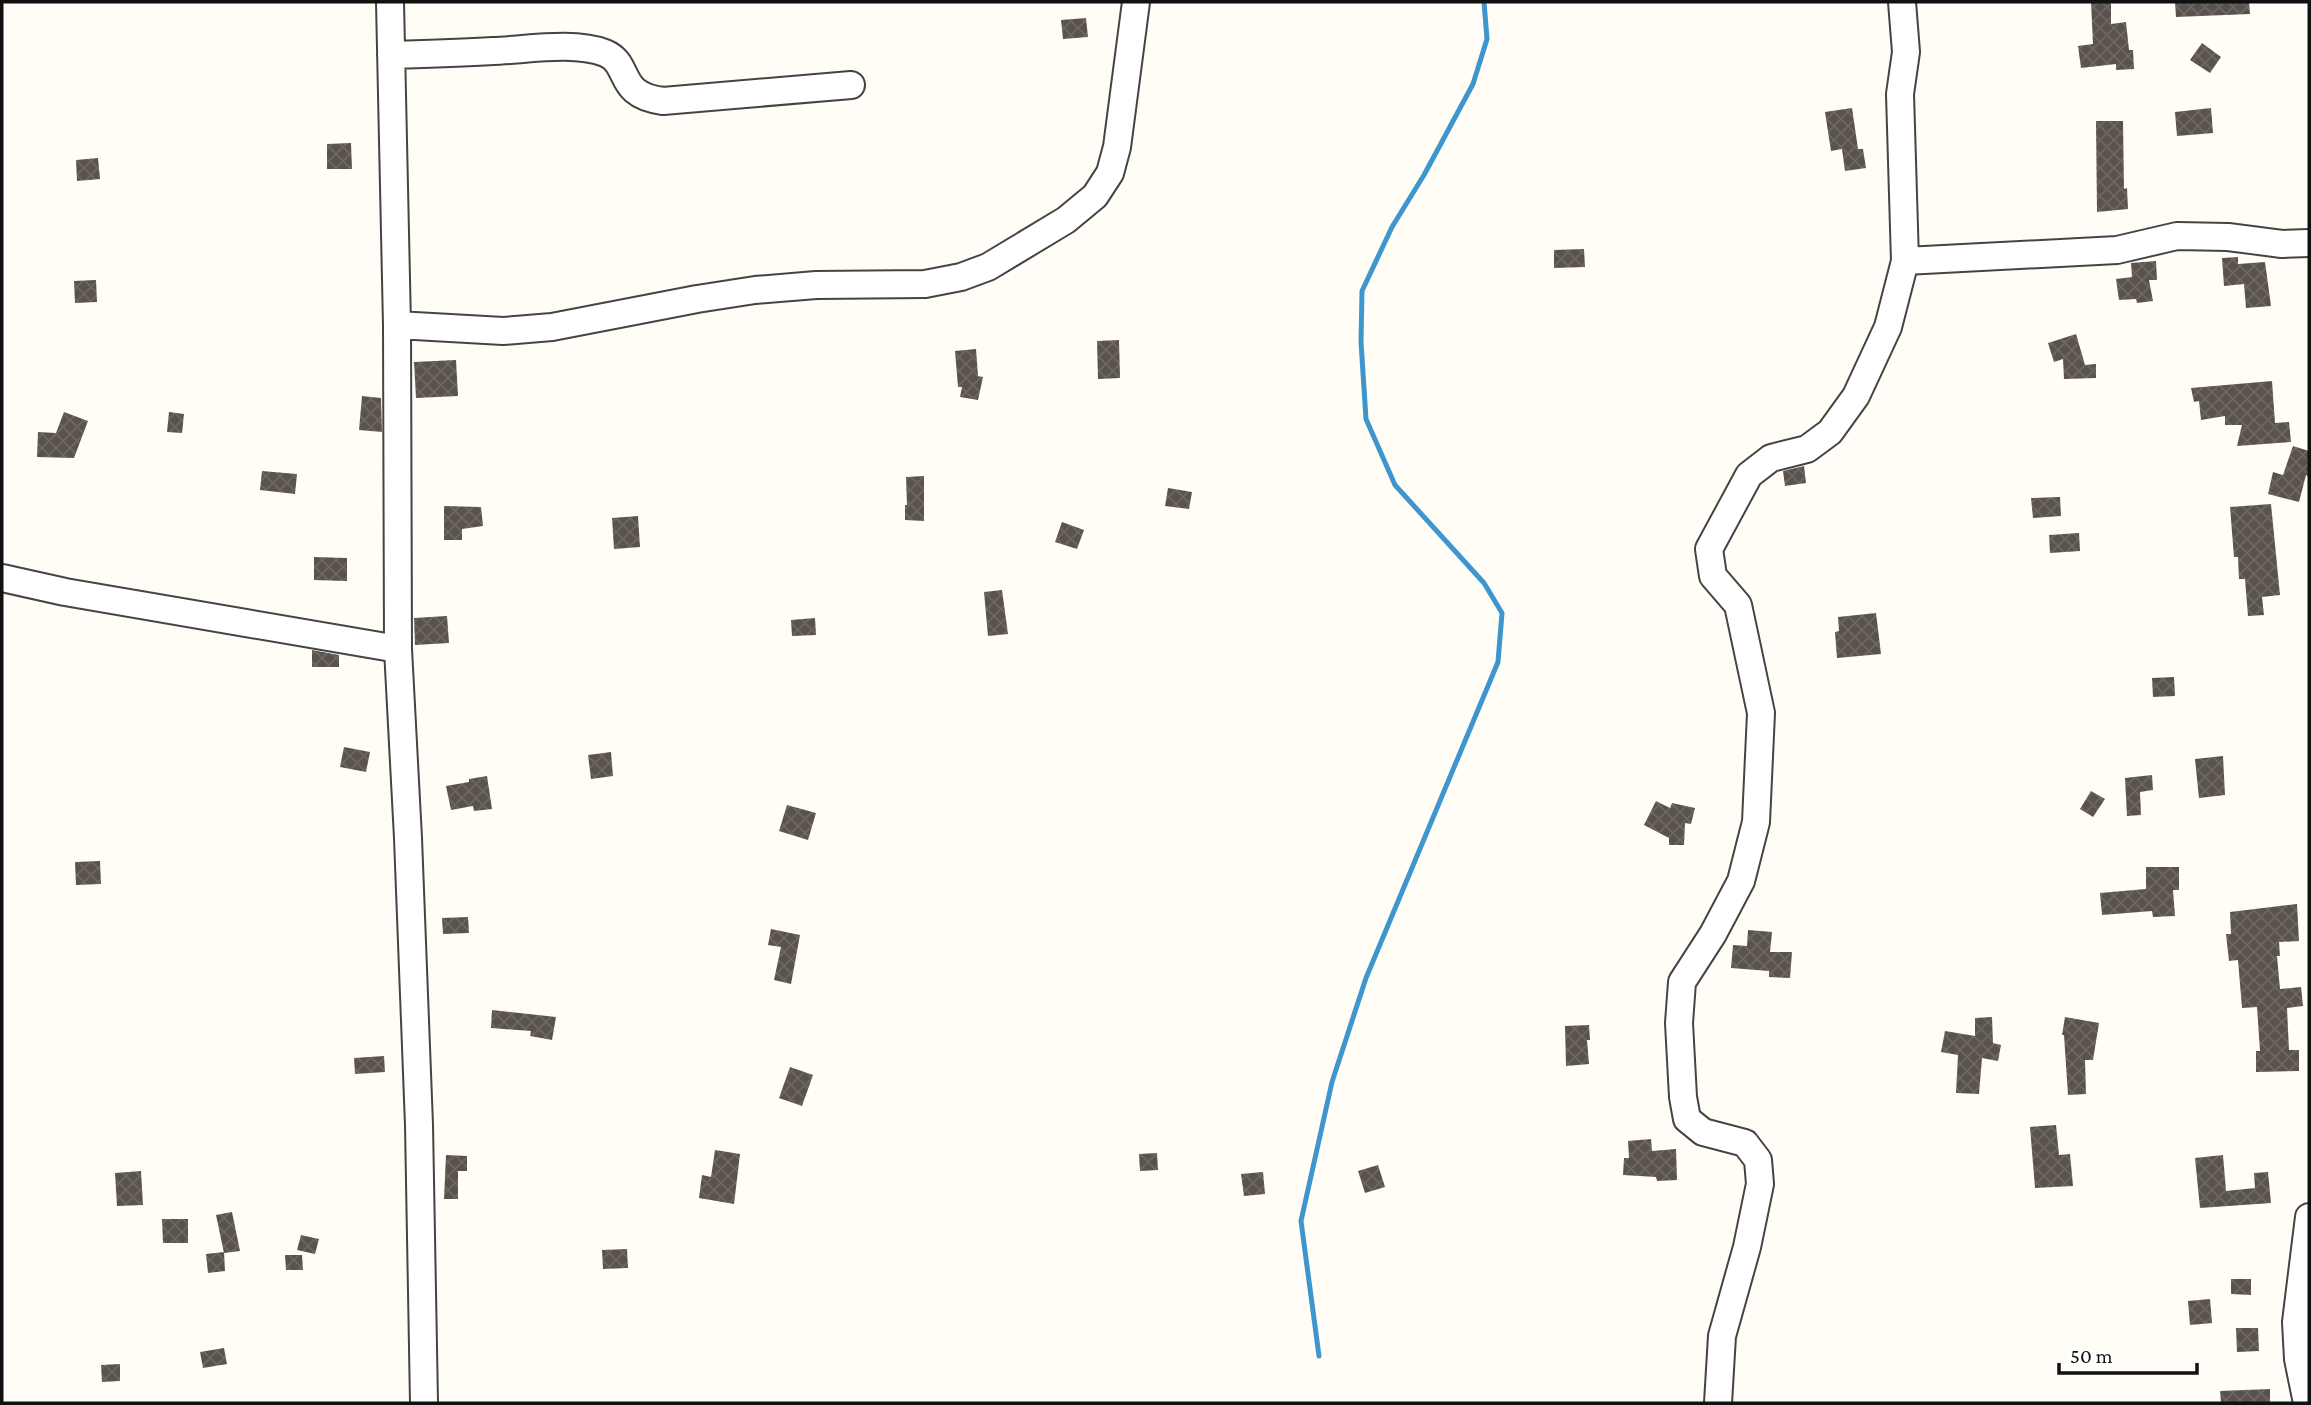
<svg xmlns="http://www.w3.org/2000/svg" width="2311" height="1405" font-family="'Crimson Pro',serif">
<defs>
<pattern id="building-cross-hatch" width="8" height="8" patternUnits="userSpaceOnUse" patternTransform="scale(1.75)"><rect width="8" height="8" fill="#5a524d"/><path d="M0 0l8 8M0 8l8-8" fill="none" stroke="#6d6662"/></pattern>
</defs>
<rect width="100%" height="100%" fill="#fffdf5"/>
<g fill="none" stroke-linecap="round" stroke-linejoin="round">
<path stroke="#3f96cf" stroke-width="5" d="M1319,1356L1301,1221L1332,1082L1366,978L1498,662L1502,613L1484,583L1395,485L1366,419L1361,342L1362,291L1392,227L1424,175L1473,84L1487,39L1484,2"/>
</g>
<path fill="url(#building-cross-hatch)" d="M2091,2H2111V24L2126,22L2129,50H2133L2134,69L2116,70V64L2081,68L2078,46L2093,44Z
M2175,2H2249L2250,14L2176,17Z
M1086,18L1088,37L1063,39L1061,20Z
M2202,43L2221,57L2210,73L2190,60Z
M1852,108L1858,149H1863L1866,168L1845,171L1842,149L1831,151L1825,112Z
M2211,108L2213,133L2177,136L2175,112Z
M2096,121H2123L2124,189L2127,188L2128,209L2097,212Z
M351,143L352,169H327V144Z
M98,158L100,179L77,181L76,160Z
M1584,249L1585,267L1554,268V250Z
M2238,257V264L2265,262L2271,306L2246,308L2244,284L2224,286L2222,258Z
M2156,261L2157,280H2149L2153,301L2137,303L2136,299L2119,300L2116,279L2132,277L2131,263Z
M96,280L97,302L75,303L74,281Z
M2076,334L2085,365L2096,364V378L2064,379L2063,359L2054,362L2048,343Z
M1119,340L1120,378L1098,379L1097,341Z
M976,349L978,376L983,377L978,400L960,397L962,387H958L955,351Z
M456,360L458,396L416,398L414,362Z
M2272,381L2275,423L2289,422L2291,442L2237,446L2242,425H2225V416L2201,420L2199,401L2194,402L2191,388Z
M362,396L381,398L382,432L359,430Z
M64,412L88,421L74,458L37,457L38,432L56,433Z
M169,412L184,414L182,433L167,432Z
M2293,446L2309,451V477L2306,475L2299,502L2268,494L2273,472L2283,475Z
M1804,466L1806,483L1785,486L1783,471Z
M262,471L297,474L295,494L260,490Z
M924,476V521L905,520V505H907L906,477Z
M1168,488L1192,492L1189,509L1165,506Z
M2060,497L2061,516L2033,518L2031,498Z
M2271,504L2280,595L2262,597L2264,615L2248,616L2245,579H2239L2238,557H2234L2230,507Z
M444,506L481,507L483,526L462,529V540H444Z
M638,516L640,547L614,549L612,518Z
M1062,522L1084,530L1077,549L1055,542Z
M2079,533L2080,551L2050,553L2049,535Z
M314,557L347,558V581L314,580Z
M1002,590L1008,634L988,636L984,592Z
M1876,613L1881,654L1837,658L1835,632L1839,631L1838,617Z
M447,616L449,643L415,645L414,618Z
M815,618L816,635L792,636L791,620Z
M312,650L339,655V667H312Z
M2174,677L2175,696L2153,697L2152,678Z
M344,747L370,752L366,772L340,767Z
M611,752L613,776L591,779L588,755Z
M2223,756L2225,795L2199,798L2195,759Z
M2152,775L2153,790L2140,792L2141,815L2127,816L2125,778Z
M487,776L492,809L474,811L473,806L451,810L446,786L469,782V779Z
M2091,791L2105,799L2093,817L2080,809Z
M1656,801L1670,808L1672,803L1695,808L1691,824L1685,823L1684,845H1669V838L1644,825Z
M787,805L816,813L808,840L779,831Z
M100,861L101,884L76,885L75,862Z
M2146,867H2179V890H2173L2175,916L2153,917L2152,911L2102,915L2100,893L2146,889Z
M2297,904L2299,941L2279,942L2280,956H2277L2280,989L2301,987L2303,1006L2287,1008L2289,1050H2299V1071L2256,1072V1051H2260L2257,1007L2242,1008L2238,960L2229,961L2226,934H2231L2230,912Z
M468,917L469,933L443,934L442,918Z
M771,929L800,935L791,984L774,980L781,947L768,945Z
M1748,930L1772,932L1770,952H1792L1790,978L1769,977V971L1731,968L1733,945L1747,946Z
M492,1010L556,1017L552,1040L530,1036L531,1031L491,1028Z
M1992,1017L1993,1043L2001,1045L1998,1061L1982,1058L1979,1094L1956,1093L1958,1055L1941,1052L1945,1031L1975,1036V1018Z
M2065,1017L2099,1023L2093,1060H2085L2086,1094L2068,1095L2064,1035H2062Z
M1589,1025L1590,1040H1587L1589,1064L1566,1066L1565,1026Z
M384,1056L385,1072L355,1074L354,1058Z
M790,1067L813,1075L802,1106L779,1098Z
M2056,1125L2059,1155L2070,1154L2073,1186L2035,1188L2030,1127Z
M1651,1139L1652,1151L1676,1149L1677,1180L1657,1181L1656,1177L1623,1175L1624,1158H1629L1628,1141Z
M715,1150L740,1154L734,1204L699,1198L702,1175L711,1177Z
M1157,1153L1158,1170L1140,1171L1139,1154Z
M446,1155L467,1156V1171H458V1199H444Z
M2223,1155L2226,1191L2255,1188L2254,1173L2268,1172L2271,1203L2200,1208L2195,1158Z
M1378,1165L1385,1187L1365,1193L1358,1171Z
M141,1171L143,1205L117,1206L115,1173Z
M1263,1172L1265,1194L1244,1196L1241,1174Z
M232,1212L240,1251L224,1253L216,1215Z
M162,1219H188V1243H163Z
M301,1235L319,1239L315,1254L297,1250Z
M627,1249L628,1268L603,1269L602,1250Z
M224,1252L225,1271L208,1273L206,1254Z
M285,1255H302L303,1270H286Z
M2231,1279H2251V1295L2231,1294Z
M2210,1299L2212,1323L2190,1325L2188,1301Z
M2236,1328H2258L2259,1351L2237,1352Z
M224,1348L227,1364L203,1368L200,1352Z
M120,1364V1381L102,1382L101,1365Z
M2270,1389V1403H2221L2220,1391Z"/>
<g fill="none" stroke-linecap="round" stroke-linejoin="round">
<defs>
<path id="minor" d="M390,2L397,325L398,649L408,838L419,1125L424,1403
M391,55C425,54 459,53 493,51C525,50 574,41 605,53C632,64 615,95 663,101L851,85
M1905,261L2117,250L2177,236L2228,237L2282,244L2309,243
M397,325L503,331L552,327L697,299L755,290L816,285L925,284L961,277L988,267L1066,220L1095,196L1110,173L1117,147L1136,2
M2,578L65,592L398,649
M1718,1403L1722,1336L1747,1247L1760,1184L1758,1160L1745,1143L1703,1132L1687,1119L1683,1097L1679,1023L1682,982L1713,934L1741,881L1756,822L1761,713L1738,605L1713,576L1709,549L1749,475L1771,458L1807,449L1830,432L1856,396L1888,327L1905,261L1900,94L1906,52L1902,2
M2307,1403L2298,1359L2296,1322L2309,1217"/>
</defs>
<use href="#minor" stroke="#444" stroke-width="30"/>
<use href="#minor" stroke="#fff" stroke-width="26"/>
</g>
<rect width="2311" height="1405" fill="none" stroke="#111111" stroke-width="7"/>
<path d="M2059 1363v10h138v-10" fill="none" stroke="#111111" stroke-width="3.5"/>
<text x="2070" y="1363" font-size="21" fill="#111111" stroke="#ffffff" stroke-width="5" paint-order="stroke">50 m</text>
</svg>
